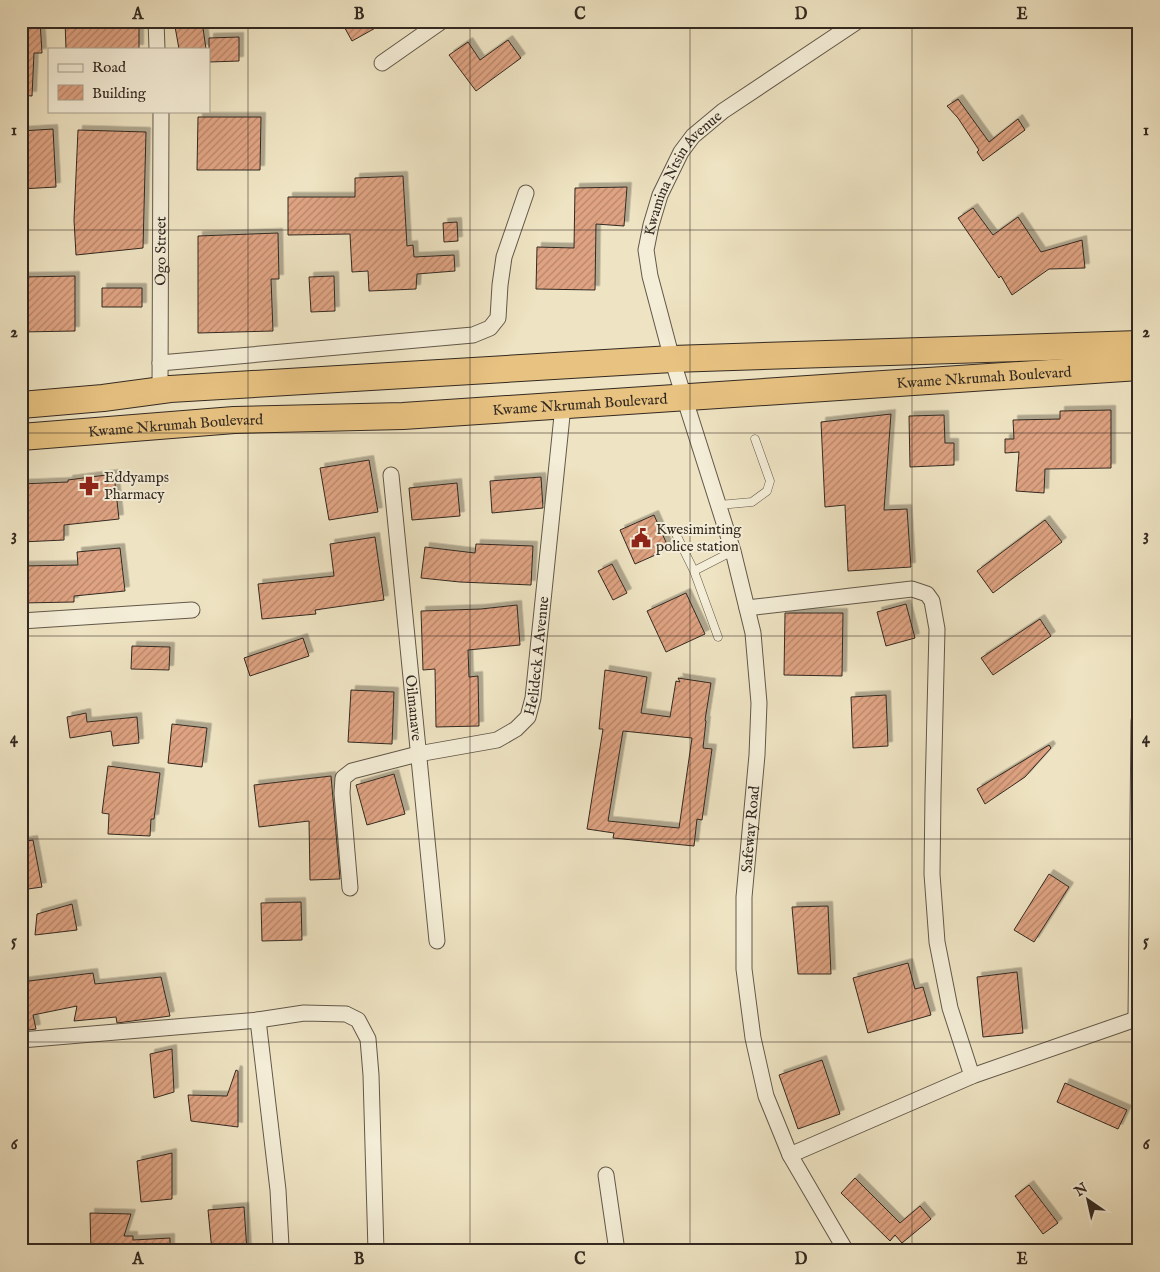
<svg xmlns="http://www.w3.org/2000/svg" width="1160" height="1272" font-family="'IM FELL English',serif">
<defs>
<pattern id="building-hatch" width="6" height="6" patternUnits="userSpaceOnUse" patternTransform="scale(1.25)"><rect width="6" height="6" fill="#dfa382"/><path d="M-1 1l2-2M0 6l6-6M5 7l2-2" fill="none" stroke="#b5856a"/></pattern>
<filter id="shadow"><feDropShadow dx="4.5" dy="-4.5" stdDeviation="0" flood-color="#0004"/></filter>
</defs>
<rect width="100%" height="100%" fill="#eee3c2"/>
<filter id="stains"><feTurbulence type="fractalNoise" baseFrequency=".004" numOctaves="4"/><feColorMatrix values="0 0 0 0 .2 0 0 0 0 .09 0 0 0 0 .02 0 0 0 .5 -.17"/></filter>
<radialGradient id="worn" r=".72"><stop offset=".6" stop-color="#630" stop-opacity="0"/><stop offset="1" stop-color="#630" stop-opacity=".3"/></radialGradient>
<path fill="url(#building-hatch)" stroke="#332921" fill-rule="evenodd" filter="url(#shadow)" d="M21,21H40L42,53H34L32,96L21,95Z
M65,21H139V49H66Z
M174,21H202L206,49H179Z
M341,21H388L352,41Z
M239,37V61L209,62V38Z
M508,40L521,58L476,91L449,55L468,42L480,60Z
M958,99L989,142L1018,119L1025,130L983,161L977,152L979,150L958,118L947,106Z
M198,117H261L260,170H197Z
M53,129L56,187L21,189V131Z
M78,130L146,132L143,248L76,255L74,220Z
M403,176L407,246L413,245L414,257L454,255L455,271L417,274L416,289L369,291L368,271L352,272L350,234L288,235V197H355V178Z
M627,187L624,226L596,224L595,290L536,289L537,247L574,248L575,188Z
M973,208L993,235L1018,217L1041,252L1082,240L1085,268L1049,269L1012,295L1001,276L999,278L958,218Z
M457,222L458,241L444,242L443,223Z
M278,233L279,279H271L273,331L198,333V236Z
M75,276V331L21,332V277Z
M334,276L335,311L311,312L309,277Z
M102,288H142V307H102Z
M1111,410V468L1045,469L1044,493L1016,491L1019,452L1005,453V439H1014L1013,420L1060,419V411Z
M891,414L884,510L907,509L911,567L848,571L845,505L825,507L821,422Z
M944,415L945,443H954V465L910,467L909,416Z
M369,460L378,512L329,520L320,468Z
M114,474L119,519L64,525V540L21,542V484L68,482V480Z
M541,477L543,508L492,513L490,481Z
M457,483L460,516L412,520L409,488Z
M654,515L669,549L635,564L620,530Z
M1045,520L1062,542L993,593L977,571Z
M375,537L384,600L315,610L316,614L262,619L258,584L334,576L330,544Z
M476,544L533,546L531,585L460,582L421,578L425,547L475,553Z
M120,548L125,591L74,596V602L21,603V566L78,565L77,552Z
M612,564L627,593L613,600L598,571Z
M686,593L705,634L666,652L647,611Z
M906,604L915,638L886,646L877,612Z
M517,605L520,645L468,650L469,677L478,676L479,726L436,727L435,669L423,670L421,611L481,609Z
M785,613H843L842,676L784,675Z
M1040,619L1051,636L993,675L981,658Z
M303,638L309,656L250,676L244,658Z
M132,646L170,647L169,670L131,669Z
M605,670L647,677L641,713L670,717L676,681L680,682L678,678L711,683L705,720L706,721L703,748L712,749L702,820L697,819L694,846L613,838L614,833L587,829L603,729H599ZM623,731L692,738L679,828L608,821Z
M351,690L394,692L392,744L348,742Z
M886,695L888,746L853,748L851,697Z
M86,713L87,722L137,717L139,743L113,746L111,731L70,738L67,717Z
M172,724L207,728L202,767L168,763Z
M1049,745L1051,748L1025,777L985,804L977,789Z
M108,766L160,773L154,819H151L150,836L108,834L109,814L102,813Z
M394,774L405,814L367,825L356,785Z
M331,776L340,879L310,880L309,821L259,827L254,785Z
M33,840L42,887L21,890V842Z
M1049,874L1069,887L1034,942L1014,930Z
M301,902L302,940L262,941L261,903Z
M72,904L77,930L35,935L37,914Z
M828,906L831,974H798L792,907Z
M908,963L915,989L923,987L931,1015L868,1033L853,978Z
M1017,972L1023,1033L983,1037L977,977Z
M93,973L95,984L161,977L170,1016L117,1023L116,1017L74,1021L77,1006L33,1015L36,1029L21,1031V982Z
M172,1049L174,1092L154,1098L150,1054Z
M822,1060L840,1114L798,1129L779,1075Z
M236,1070L238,1071V1127L191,1121L188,1095L227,1096Z
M1065,1083L1127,1110L1118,1129L1057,1102Z
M172,1153V1199L141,1202L137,1161Z
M855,1178L900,1223L920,1206L931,1219L902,1243L895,1235L890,1241L841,1193Z
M1029,1185L1058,1223L1043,1234L1015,1196Z
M244,1207L247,1251H212L208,1210Z
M90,1213L131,1214L124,1236H133V1240L170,1238V1251H91Z"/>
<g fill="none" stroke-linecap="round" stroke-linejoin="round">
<defs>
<path id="lane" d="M719,505L752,502L767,491L770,481L755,439
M675,532L694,571L733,551
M694,571L718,637"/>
<g id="street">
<path d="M156,21L157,49"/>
<path d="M382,63L442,21"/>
<path d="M160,363L473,335L490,328L498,318L500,285L504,257L526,193"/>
<path id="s1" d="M160,390L161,111"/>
<path id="s2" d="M391,475L437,941"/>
<path d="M747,608L912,589L927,594L932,601L937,629L933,794L932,874L937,942L950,1008L972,1076"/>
<path d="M21,621L192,610"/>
<path id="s3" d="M350,888L342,793L343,778L352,771L418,754L497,740L516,729L528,717L533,698L563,406"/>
<path d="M1136,1018L1139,721"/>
<path d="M258,1020L278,1190L281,1246L280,1251"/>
<path d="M21,1040L258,1020L304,1013L346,1014L358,1020L368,1039L371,1075L376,1251"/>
<path d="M790,1155L972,1076L1139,1018"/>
<path d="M606,1175L617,1251"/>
<path id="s4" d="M846,1251L790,1155L766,1096L753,1038L744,969V897L757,755L759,703L753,633L733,551L672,359L650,276L646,250L651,225L660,195L681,152L693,136L723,111L858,21"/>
</g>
<g id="highway">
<path d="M21,405L103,398L170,389L672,359L1139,344"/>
<path id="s5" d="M21,437L234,420L403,416L1139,367"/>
</g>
</defs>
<use href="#lane" stroke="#625849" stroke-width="9"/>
<use href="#street" stroke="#625849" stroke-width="17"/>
<use href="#highway" stroke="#332921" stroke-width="28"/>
<use href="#lane" stroke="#f4edd7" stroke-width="8"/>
<use href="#street" stroke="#f4edd7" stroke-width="15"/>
<use href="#highway" stroke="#e7c281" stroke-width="26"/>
</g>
<path fill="none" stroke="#332921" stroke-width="1" stroke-opacity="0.55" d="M248,21V1251M470,21V1251M690,21V1251M912,21V1251M21,230H1139M21,433H1139M21,636H1139M21,839H1139M21,1042H1139"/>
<defs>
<symbol id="pharmacy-bare" viewBox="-9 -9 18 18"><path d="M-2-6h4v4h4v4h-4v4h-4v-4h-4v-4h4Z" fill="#8f2418" stroke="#f4edd7" stroke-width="2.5" paint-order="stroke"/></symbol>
<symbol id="civic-bare" viewBox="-9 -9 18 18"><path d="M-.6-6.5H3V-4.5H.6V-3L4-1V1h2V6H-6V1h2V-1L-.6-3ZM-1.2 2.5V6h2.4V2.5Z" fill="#8f2418" stroke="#f4edd7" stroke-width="2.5" paint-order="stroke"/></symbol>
</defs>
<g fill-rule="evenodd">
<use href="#pharmacy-bare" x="75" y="472" width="28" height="28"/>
<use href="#civic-bare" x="627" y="524" width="28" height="28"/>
</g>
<g text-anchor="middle" stroke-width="4" stroke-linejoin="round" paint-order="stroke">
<g font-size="15" fill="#332921" stroke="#f4edd7">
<text dy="5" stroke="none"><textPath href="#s4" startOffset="1126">Kwamina Ntsin Avenue</textPath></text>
<text dy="5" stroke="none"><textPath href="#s1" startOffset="139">Ogo Street</textPath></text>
<text dy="5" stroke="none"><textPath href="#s5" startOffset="965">Kwame Nkrumah Boulevard</textPath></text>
<text dy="5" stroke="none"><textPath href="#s5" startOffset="560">Kwame Nkrumah Boulevard</textPath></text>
<text dy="5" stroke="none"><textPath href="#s5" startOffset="155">Kwame Nkrumah Boulevard</textPath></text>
<text dy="5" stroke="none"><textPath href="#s3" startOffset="371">Helideck A Avenue</textPath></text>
<text dy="5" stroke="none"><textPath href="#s2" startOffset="234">Oilmanave</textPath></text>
<text dy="5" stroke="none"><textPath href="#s4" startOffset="444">Safeway Road</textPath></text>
</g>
<g font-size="15" fill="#332921" stroke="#f4edd7" text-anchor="start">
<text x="104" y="482">Eddyamps<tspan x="104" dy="17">Pharmacy</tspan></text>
<text x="656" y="534">Kwesiminting<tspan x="656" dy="17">police station</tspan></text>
</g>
</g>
<rect width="1160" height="1272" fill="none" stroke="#eee3c2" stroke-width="55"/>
<rect x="48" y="48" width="162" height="65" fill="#f4edd7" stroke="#a79f8e"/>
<rect x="58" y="64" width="25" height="8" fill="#f4edd7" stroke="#a79f8e"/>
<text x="92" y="72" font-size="15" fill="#332921">Road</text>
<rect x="58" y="85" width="25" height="15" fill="url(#building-hatch)" stroke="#a79f8e"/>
<text x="92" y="98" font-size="15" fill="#332921">Building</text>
<g transform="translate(1088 1200) rotate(326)" stroke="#f4edd7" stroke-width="4" paint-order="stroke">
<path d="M0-4L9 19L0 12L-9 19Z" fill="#332921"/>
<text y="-8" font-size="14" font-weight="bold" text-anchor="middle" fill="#332921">N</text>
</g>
<rect x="28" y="28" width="1104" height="1216" fill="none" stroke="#332921" stroke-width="2"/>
<g font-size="16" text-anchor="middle" font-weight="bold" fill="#332921">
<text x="138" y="19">A</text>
<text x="359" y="19">B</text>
<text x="580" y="19">C</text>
<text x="801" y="19">D</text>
<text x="1022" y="19">E</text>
<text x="14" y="135">1</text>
<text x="1146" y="135">1</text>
<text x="14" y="337">2</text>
<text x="1146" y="337">2</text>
<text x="14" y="540">3</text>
<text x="1146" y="540">3</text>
<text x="14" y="743">4</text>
<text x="1146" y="743">4</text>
<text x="14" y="946">5</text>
<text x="1146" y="946">5</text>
<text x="14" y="1149">6</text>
<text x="1146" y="1149">6</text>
<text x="138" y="1264">A</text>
<text x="359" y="1264">B</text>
<text x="580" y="1264">C</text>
<text x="801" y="1264">D</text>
<text x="1022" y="1264">E</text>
</g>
<rect width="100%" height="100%" filter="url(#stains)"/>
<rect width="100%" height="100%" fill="url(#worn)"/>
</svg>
